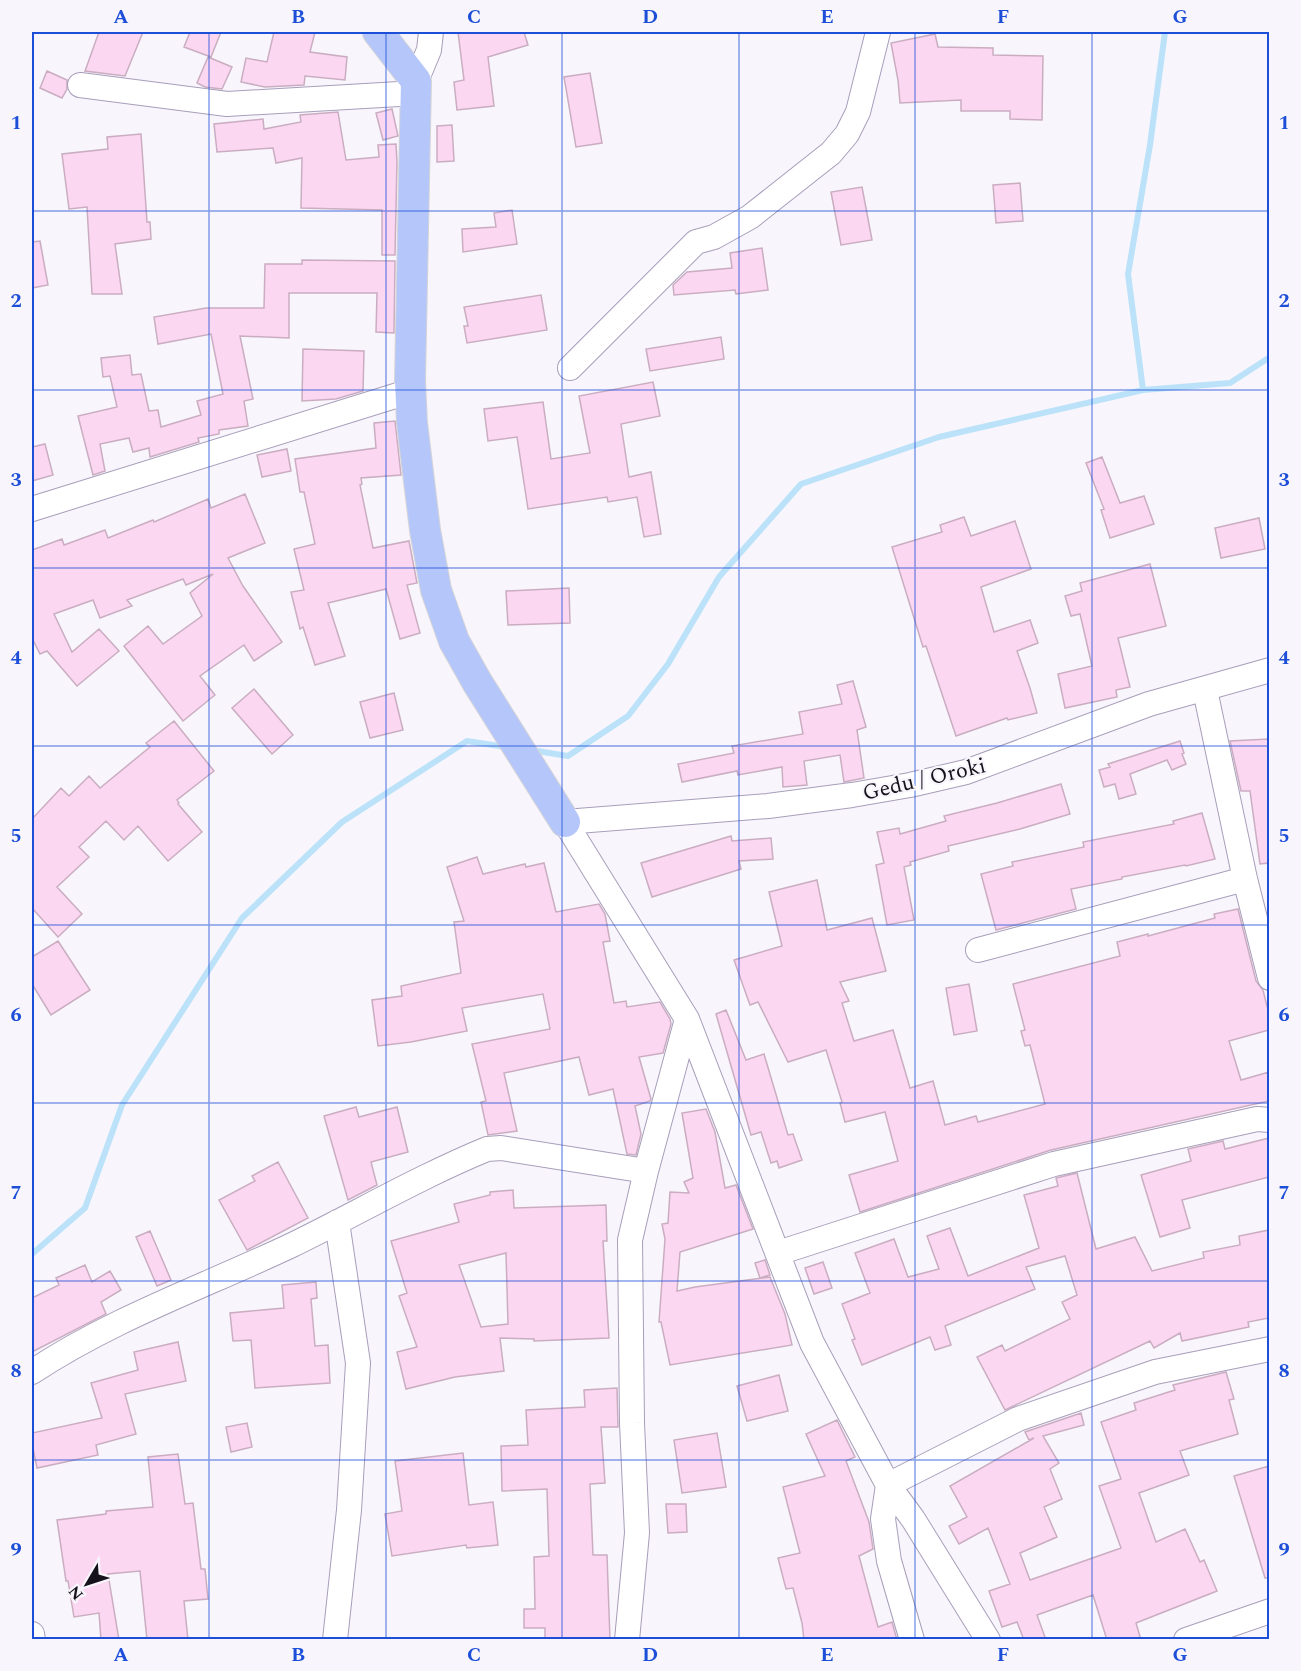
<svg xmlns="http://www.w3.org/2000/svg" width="1301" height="1671" font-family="Spectral,serif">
<rect width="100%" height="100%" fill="#f8f6fc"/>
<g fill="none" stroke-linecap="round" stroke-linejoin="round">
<path stroke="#bbe2f9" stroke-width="6" d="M1143,390L1128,274L1150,145L1165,32
M531,750L568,756L628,716L668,664L719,577L801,484L939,437L1143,390L1230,383L1270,357
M32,1254L85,1208L122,1105L242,918L342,822L467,741L506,747"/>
</g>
<path fill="#fbd7f1" stroke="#caadc1" stroke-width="1.5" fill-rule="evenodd" d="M99,32H143L125,76L85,71Z
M190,32H221L211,57L184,47Z
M274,32H315L310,52L347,57L345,80L305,76L304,85L265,87L241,82L246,58L267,62Z
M458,32H524L528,45L488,57L494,106L457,110L454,82L464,80Z
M935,34L938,47L993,48V55L1043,56L1042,120L1010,119V111H961V100L900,103L898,80L891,43Z
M208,57L232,67L222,89L205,87L197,83Z
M47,71L67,80V89L62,98L40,88Z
M590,73L602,143L576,147L564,77Z
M392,109L398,136L383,140L376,113Z
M338,112L346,160L379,157L378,145L396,144L397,162L395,255H382V210L301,208L302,158L276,163L273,148L217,152L214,124L263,119L264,129L301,122L300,115Z
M452,125L454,161L437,162V126Z
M141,134L147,222H150L151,239L115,244L122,294H92L87,207L69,209L62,154L108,149L107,137Z
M1020,183L1023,221L996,223L993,185Z
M862,187L872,240L841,245L831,192Z
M512,210L517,244L463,252L462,229L496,227L494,213Z
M40,241L48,285L32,288V242Z
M762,248L768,290L736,294L735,290L674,295L673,285L687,272L732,268L730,253Z
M302,260L395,261L394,333L376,332L377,293H289V338L240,336L253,399L244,401L248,426L219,430V434L198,438L199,442L150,457L149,448L133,452L129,438L100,444L105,471L93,475L78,416L117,407L110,376L103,377L101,358L130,355L132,375L141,374L149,411L158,410L161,427L201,415L197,401L223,394L211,334L158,344L154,317L206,308H264L265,264H302Z
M541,295L547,330L467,343L464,326H468L464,307Z
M721,337L724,359L650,371L646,349Z
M303,349L364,351L363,391L336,399L302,401Z
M653,382L660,416L621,424L629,477L651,472L661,534L644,537L637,497L608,502L607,497L528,509L517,437L488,441L484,409L543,402L551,459L590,453L579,396Z
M395,421L401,475L361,478L362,484L360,485L373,548L409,541L417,583L407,585L420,633L400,639L386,589L328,603L345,656L315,665L303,627L300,629L291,592L304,590L294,549L315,544L304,492H300L295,459L376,448L374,423Z
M45,444L53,475L32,481V447Z
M287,449L291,471L262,477L257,455Z
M1102,457L1120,503L1144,496L1154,524L1110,538L1101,510L1104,509L1086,463Z
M245,494L265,543L228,558L243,586L282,642L254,661L244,645L200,676L215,695L183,721L124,646L148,626L163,644L202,616L190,593L213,574L186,585L183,579L127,600L132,606L100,618L93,600L54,614L72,652L99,629L119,651L77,686L47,651L40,654L32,638V550L62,539L64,545L105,530L108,538L153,520L154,522L208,499L211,508Z
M964,517L971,536L1015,521L1031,569L981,587L994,632L1030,620L1038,643L1017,651L1030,688L1037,713L1008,720L1007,718L956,736L926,646L923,647L892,547L942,532L940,525Z
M1259,518L1265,549L1221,558L1215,528Z
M1150,564L1166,626L1118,638L1130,687L1116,690L1117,697L1065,708L1058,674L1092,666L1080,614L1071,616L1065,596L1082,591L1080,583Z
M569,588L570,623L508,625L506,591Z
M853,681L866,727L857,730L864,778L844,782L840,755L804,761L807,785L783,787L782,767L738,775L737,771L682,782L678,764L734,753L732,746L803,734L799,712L842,704L837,685Z
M254,689L293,735L272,754L232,708Z
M394,693L403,730L370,738L360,702Z
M174,721L214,771L177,800L179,803L178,804L202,832L168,861L138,826L124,840L106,821L79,847L89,857L57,887L82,914L58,937L32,908V819L61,788L69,796L89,776L100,788L150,747L146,743Z
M1269,739V863L1260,864L1250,791H1241L1230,741Z
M1180,741L1184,753L1182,754L1186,764L1172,770L1167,760L1130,774L1136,794L1119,799L1115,784L1104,787L1099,770L1110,767L1108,764Z
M1061,784L1070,814L1020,829L948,846L949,851L910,862L911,865L904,867L914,920L887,925L876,865L884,863L877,832L899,828L900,834L946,821L944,816L997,803Z
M1202,813L1215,859L1186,866L1185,865L1122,877V879L1071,889L1076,909L996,930L981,874L1013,866L1012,862L1084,847L1083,842L1174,824L1173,821Z
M731,836L732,841L771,838L773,859L739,861L741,869L652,897L641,863Z
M477,857L483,874L525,864L526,867L544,863L556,912L599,904L605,914L610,941L603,942L614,1003L626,1001L627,1007L660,1002L670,1019L671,1024L663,1053L639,1057L651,1099L650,1101L635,1106L641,1134L636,1155L627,1154L613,1089L589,1095L579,1057L504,1073L517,1131L488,1135L481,1102L486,1101L472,1044L550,1029L543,994L462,1008L467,1031L411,1042L378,1046L372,1000L402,996L401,986L461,973L454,922L464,921L447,867Z
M817,880L827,930L872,918L886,971L840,982L849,1001L842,1003L854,1041L893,1030L910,1088L933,1081L945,1125L976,1116L978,1122L1045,1104L1030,1045L1025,1046L1021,1031L1025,1030L1013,984L1120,956L1117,942L1148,934V936L1215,918L1214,914L1238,909L1256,981L1263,990L1269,1014V1030L1229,1041L1241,1080L1269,1072V1101L1051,1150L860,1212L849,1175L898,1161L885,1112L845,1122L840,1103L842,1102L826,1050L788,1062L758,1002L750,1005L734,960L782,946L769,892Z
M58,941L90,990L51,1015L32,984V957Z
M969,984L977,1031L954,1035L946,988Z
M726,1010L746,1060L764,1054L788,1135L793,1134L802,1160L779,1168L777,1161L771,1163L761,1132L751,1135L716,1014Z
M356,1107L359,1117L397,1107L408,1152L371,1162L377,1185L348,1200L324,1116Z
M706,1109L715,1132L725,1188L736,1185L753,1229L680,1252L677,1291L695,1287L770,1277L785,1314L792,1345L670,1365L661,1322H659L665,1239L662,1224L668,1223L670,1192L689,1193L684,1182L693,1178L682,1113Z
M1269,1138V1177L1182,1200L1190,1228L1160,1237L1141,1175L1191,1161L1188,1149L1223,1141L1225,1149Z
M278,1162L308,1218L247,1250L219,1200L255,1181L252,1176Z
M1077,1173L1096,1249L1135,1237L1152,1271L1204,1258L1203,1252L1240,1245L1239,1236L1269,1230V1318L1248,1322L1249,1327L1182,1341L1180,1333L1154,1348L1150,1341L1005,1410L977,1357L1002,1345L1005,1351L1070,1319L1062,1302L1077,1295L1065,1256L1026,1267L1035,1289L945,1326L951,1345L935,1350L930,1337L862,1365L852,1340L855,1339L842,1304L870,1293L855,1253L894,1239L908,1277L939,1269L927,1236L950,1228L968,1276L1039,1248L1024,1195L1058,1186L1056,1178Z
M513,1190L514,1208L606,1205L607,1241H603L609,1338L534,1341V1339L500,1338L504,1371L455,1377L406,1389L397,1352L417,1347L399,1296L407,1293L391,1241L459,1222L454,1204L490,1195V1192ZM506,1253L508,1324L481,1327L459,1265Z
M150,1231L171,1280L157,1286L136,1237Z
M765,1260L770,1275L760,1278L755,1263Z
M823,1262L832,1288L814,1294L805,1268Z
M85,1265L92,1282L110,1271L121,1290L101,1302L106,1314L32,1352V1298L59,1285L56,1278Z
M316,1282L317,1298L311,1299L315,1346L328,1345L330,1383L255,1388L251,1340L233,1341L230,1313L284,1308L282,1285Z
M178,1342L186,1381L125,1394L136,1434L96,1445L98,1455L37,1468L32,1443V1433L102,1418L91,1383L138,1370L134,1352Z
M1226,1372L1234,1399L1229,1400L1238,1434L1180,1451L1189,1475L1139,1493L1156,1542L1185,1529L1200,1562L1204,1560L1217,1591L1136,1623L1141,1640H1107L1093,1595L1037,1615L1046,1640H1024L1017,1622L1002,1627L989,1591L1010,1584L988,1528L959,1544L949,1526L967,1517L950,1486L1034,1438L1029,1440L1025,1432L1081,1413L1084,1425L1043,1436L1059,1463L1050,1469L1062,1499L1044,1507L1057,1537L1020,1553L1030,1580L1121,1548L1099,1486L1121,1479L1101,1422L1136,1410L1134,1403L1175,1390L1173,1385Z
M779,1375L788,1411L747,1421L737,1386Z
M617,1388L618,1427H601L605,1483L590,1484L593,1555H607L610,1640H545V1628H524V1609H535L534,1557L549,1556L547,1489L502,1491L501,1446L528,1445L526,1410L585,1407L584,1390Z
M837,1420L855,1457L846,1461L869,1522L873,1549L859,1556L878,1627L892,1622L897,1640H804L802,1623L793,1588L786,1589L778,1558L800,1553L783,1487L825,1476L806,1434Z
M247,1423L252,1447L231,1452L226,1427Z
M717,1433L726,1487L682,1493L674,1440Z
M463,1453L469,1505L493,1502L498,1545L467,1548L466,1545L392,1556L385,1514L402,1511L395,1461Z
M178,1454L185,1504L193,1503L201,1569H205L208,1599L184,1601L188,1640H147L140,1571L108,1574L119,1640H101L99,1613L74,1617L68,1581H66L57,1520L106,1514V1511L153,1507L148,1457Z
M1269,1466V1578H1265L1234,1476Z
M666,1504H686L687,1532L668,1533Z"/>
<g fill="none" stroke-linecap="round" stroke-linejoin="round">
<defs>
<path id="minor" d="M416,81L429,50L431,32
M80,85L227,104L416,93
M570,368L696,242L714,237L750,217L831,153L847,134L858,112L878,32
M32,509L411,391
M1205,690L1245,879L1270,978
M978,950L1245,879
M778,1253L1054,1164L1257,1119L1270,1120
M32,1372C112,1319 203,1287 290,1246C356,1214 419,1177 487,1149L501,1148L646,1171
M32,1634L33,1640
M335,1640L349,1510L358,1363L337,1222
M627,1640L637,1533L632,1423L630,1240L646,1171L687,1019
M912,1640L889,1561L883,1519L888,1485L1018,1419L1155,1372L1270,1349
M988,1640L913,1519L888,1485L812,1343L687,1019L565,822L768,806L852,795L910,785L966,772L1149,704L1270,670
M1186,1640L1270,1611"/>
<path id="major" d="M378,32L416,81L410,381L412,423L425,530L436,590L454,641L477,682L565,822"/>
</defs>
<use href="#minor" stroke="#a89eba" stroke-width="26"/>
<use href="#major" stroke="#d5d4d6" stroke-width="32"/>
<use href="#minor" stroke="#fff" stroke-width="24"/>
<use href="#major" stroke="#b5c7fa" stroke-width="30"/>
</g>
<path fill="none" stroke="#1d4ed8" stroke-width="1.5" stroke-opacity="0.55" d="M209,32V1640M386,32V1640M562,32V1640M739,32V1640M915,32V1640M1092,32V1640M32,211H1270M32,390H1270M32,568H1270M32,746H1270M32,925H1270M32,1103H1270M32,1281H1270M32,1460H1270"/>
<g text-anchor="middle" stroke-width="4.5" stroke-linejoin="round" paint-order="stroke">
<g font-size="22" fill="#16121c" stroke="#f8f6fc">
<text transform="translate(924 778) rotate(-13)" y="8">Gedu / Oroki</text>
</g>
</g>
<rect width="1301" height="1671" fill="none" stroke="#f8f6fc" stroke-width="66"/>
<g transform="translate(87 1584) rotate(231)" stroke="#f8f6fc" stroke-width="4.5" paint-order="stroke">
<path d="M0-4.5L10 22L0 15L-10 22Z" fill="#16121c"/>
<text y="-9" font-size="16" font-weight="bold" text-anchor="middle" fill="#16121c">N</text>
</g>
<rect x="33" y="33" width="1235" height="1605" fill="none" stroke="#1d4ed8" stroke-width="2"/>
<g font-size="20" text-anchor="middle" font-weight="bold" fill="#1d4ed8">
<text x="121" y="23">A</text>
<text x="298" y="23">B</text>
<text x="474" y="23">C</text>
<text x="650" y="23">D</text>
<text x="827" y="23">E</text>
<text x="1003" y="23">F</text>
<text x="1180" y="23">G</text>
<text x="16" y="129">1</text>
<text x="1284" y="129">1</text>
<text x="16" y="307">2</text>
<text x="1284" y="307">2</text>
<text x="16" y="486">3</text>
<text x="1284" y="486">3</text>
<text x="16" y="664">4</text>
<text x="1284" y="664">4</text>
<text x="16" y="842">5</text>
<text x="1284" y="842">5</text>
<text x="16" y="1021">6</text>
<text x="1284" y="1021">6</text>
<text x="16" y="1199">7</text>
<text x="1284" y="1199">7</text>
<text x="16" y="1377">8</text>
<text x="1284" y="1377">8</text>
<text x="16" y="1556">9</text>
<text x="1284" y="1556">9</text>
<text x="121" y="1661">A</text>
<text x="298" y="1661">B</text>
<text x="474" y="1661">C</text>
<text x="650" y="1661">D</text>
<text x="827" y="1661">E</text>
<text x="1003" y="1661">F</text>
<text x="1180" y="1661">G</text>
</g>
</svg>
